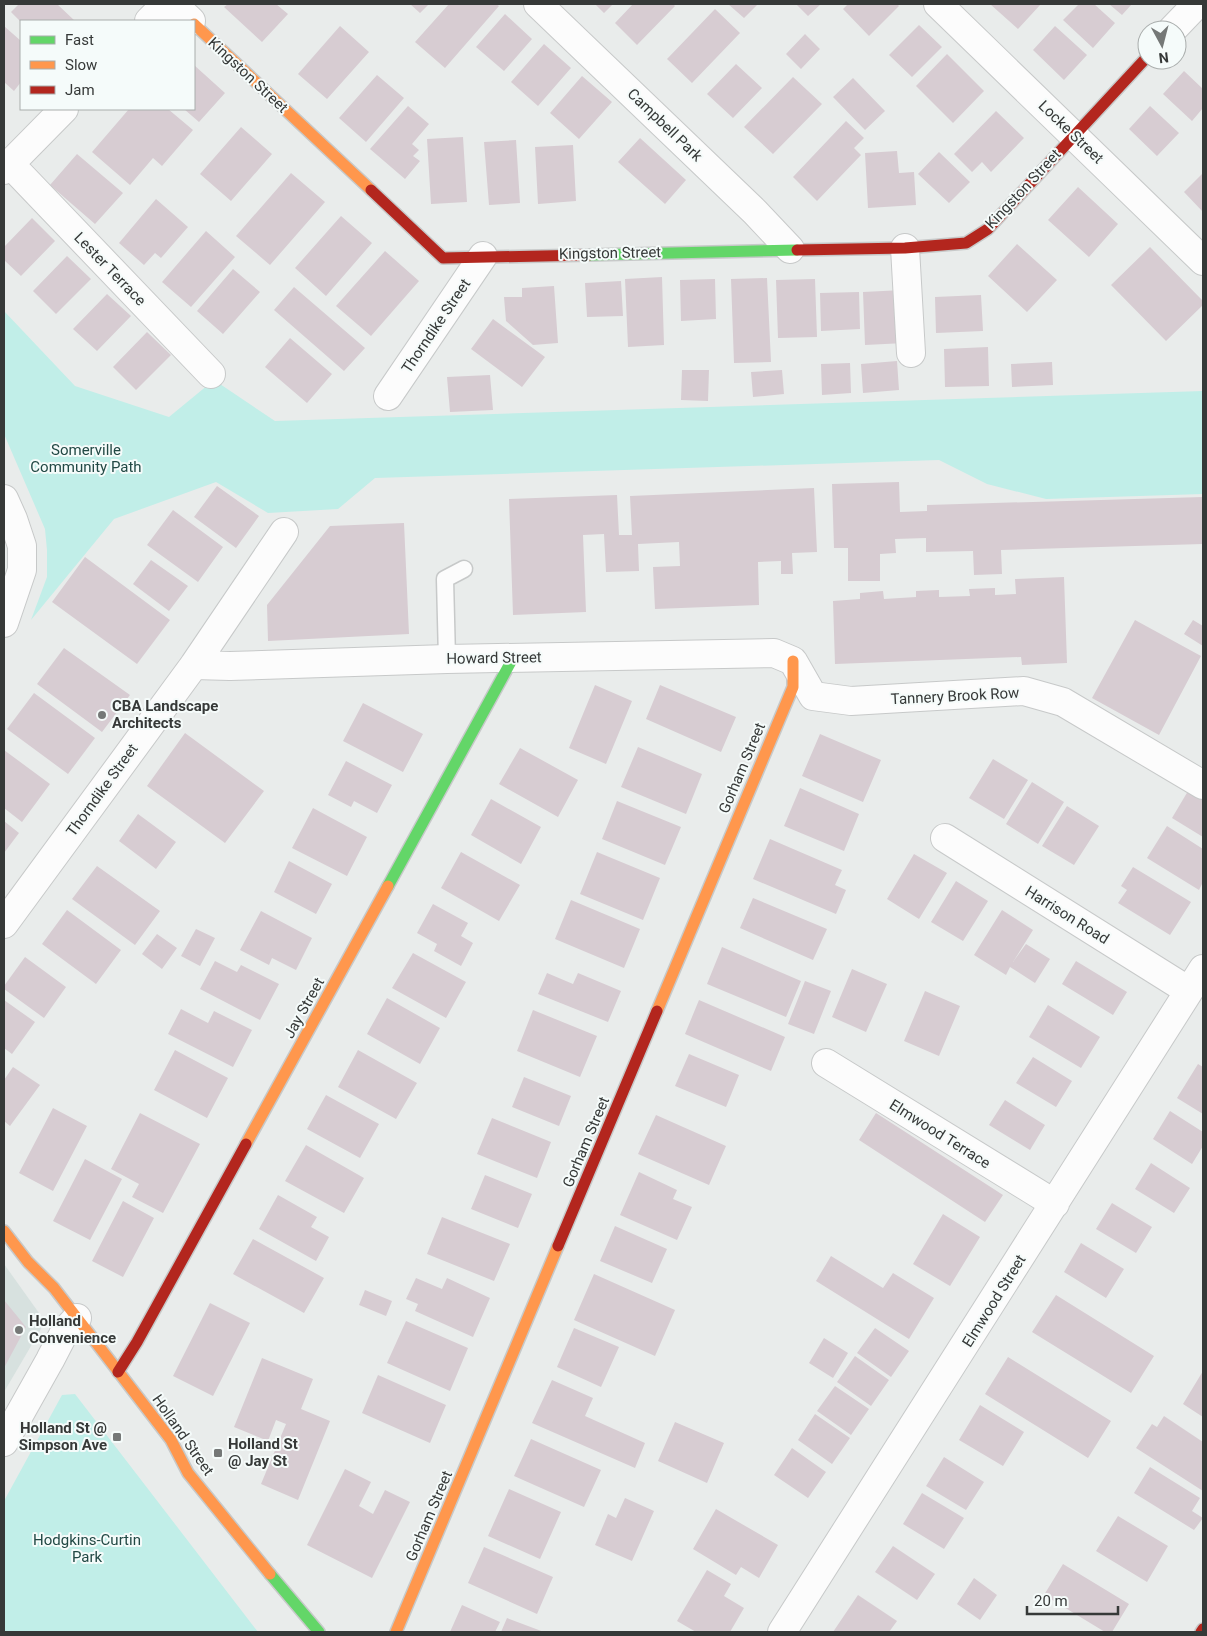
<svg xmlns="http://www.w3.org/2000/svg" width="1207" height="1636" font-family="Roboto,sans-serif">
<rect width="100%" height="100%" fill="#e9eceb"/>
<path fill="#d7e1df" d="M4,1264L39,1313L41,1329L4,1392Z"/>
<path fill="#c1eee8" d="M4,311L75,386L169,417L214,380L275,421L1203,391V494L1046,499L987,484L939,460L375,478L338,509L268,513L216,482L114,519L31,620L47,577V550L45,529L4,434Z
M75,1394L258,1632H4V1501L62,1395Z"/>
<path fill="#d7ccd2" d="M19,4H57L75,21H20L11,12Z
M228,4H276L288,14L262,42L224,7Z
M410,4H429L420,13Z
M449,4H496L499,6L445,68L415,42Z
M595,4H613L604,13Z
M633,4H673L675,6L637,45L615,23Z
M728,4H758L744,18Z
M796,4H821L808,16Z
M848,4H897L899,6L869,36L843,9Z
M990,4H1041L1018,29Z
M1079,4H1094L1115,23L1093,48L1063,20Z
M1109,4H1132L1122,15Z
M715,9L740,33L692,83L667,59Z
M505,14L532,39L504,71L476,47Z
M919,25L942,47L912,77L889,55Z
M4,26L21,41V82L14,91L4,82Z
M340,26L369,52L327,99L298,74Z
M1055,26L1087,55L1064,80L1033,50Z
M805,34L820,49L801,69L786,54Z
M544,44L571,68L538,106L511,82Z
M947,54L984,91L953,123L916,86Z
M736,64L762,88L733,118L707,94Z
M194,65L225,93L199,122L184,109H194Z
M1184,71L1203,89V108L1192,121L1163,94Z
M377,75L404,98L366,142L339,118Z
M582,76L612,102L579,139L550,113Z
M793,77L822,104L773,154L744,127Z
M853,78L885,111L865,130L833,97Z
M408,106L429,124L412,144L419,150L413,156L420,161L405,179L370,149Z
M1150,106L1179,133L1157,156L1129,129Z
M129,109H168L193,130L162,166L153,158L130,185L92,152Z
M996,111L1024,138L991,172L982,162L972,172L954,154Z
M846,121L864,138L854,148L861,155L817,201L793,177Z
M241,127L272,154L231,201L200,174Z
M463,137L467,202L431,204L427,139Z
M640,138L686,180L665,204L618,162Z
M516,140L520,203L489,205L484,142Z
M573,145L576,201L538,204L535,147Z
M897,151L899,173L914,172L916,205L868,208L865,153Z
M939,152L970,182L949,203L918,174Z
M77,154L123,193L95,224L50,185Z
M291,173L325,202L270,265L236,236Z
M1203,173V212L1184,192Z
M1078,187L1118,224L1089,257L1048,220Z
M156,199L188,227L161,258L155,253L144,265L119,243Z
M341,216L372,243L326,296L295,268Z
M32,218L55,241L21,276L4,260V247Z
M206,231L235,257L191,307L162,282Z
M1017,244L1057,280L1027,312L988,276Z
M1150,247L1203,301V305L1166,341L1111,285Z
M385,251L419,281L371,336L336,306Z
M67,256L91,279L56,314L33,291Z
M233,269L260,292L223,334L197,311Z
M662,277L664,345L628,347L625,279Z
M767,278L771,362L734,363L731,279Z
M715,279L716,319L681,321L680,280Z
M815,279L817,337L778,338L776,280Z
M621,281L623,316L587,317L585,283Z
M554,286L558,343L533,345L506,321L504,297H522V288Z
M294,287L365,348L344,371L274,310Z
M903,290L905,343L865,345L863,292Z
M859,292L860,329L821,331L820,293Z
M107,294L131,316L97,351L73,329Z
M981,295L983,331L936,333L935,297Z
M493,319L545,357L522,387L471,349Z
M147,332L171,355L136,390L113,367Z
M290,338L332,374L307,403L265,367Z
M988,347L989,386L945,387L944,349Z
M897,361L899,390L863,393L861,364Z
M1052,362L1053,385L1012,387L1011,364Z
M850,363L851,393L822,395L821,364Z
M682,370H709L708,401L681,400Z
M782,370L784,394L753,397L751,372Z
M490,375L493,410L450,412L447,377Z
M899,482L900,512L927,511V505L1203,497V544L1001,550L1002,574L974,575L973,551L926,552V538L895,539L896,553L880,554V581H848V548H834L832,484Z
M217,486L259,516L236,548L194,517Z
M814,488L817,552L792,553L793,574H781V561L758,562L759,605L655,609L653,567L680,566L679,542L638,544L639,571L606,572L604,534L583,535L586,612L513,615L509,499L617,495L619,535H632L630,496Z
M173,510L223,547L198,582L147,545Z
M404,523L409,634L268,641L267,605L330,526Z
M85,557L170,620L137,664L52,602Z
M151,560L188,586L169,611L133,584Z
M1064,577L1067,663L1022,665L1021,657L835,664L833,601L860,599V593L883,591L884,599L916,597V591L939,590V597L970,596L969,589L995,588V595L1016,594L1015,579Z
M1135,620L1201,656L1159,735L1092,698Z
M1193,620L1203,626V646L1184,634Z
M64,648L130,695L102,732L37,684Z
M595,685L632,701L606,764L569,748Z
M660,685L736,717L721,752L646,719Z
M34,693L95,738L68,774L7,729Z
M363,703L423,734L403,772L343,741Z
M185,733L264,791L225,843L147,786Z
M820,734L881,760L863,802L802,776Z
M638,747L702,774L686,814L621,787Z
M520,748L578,780L558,817L499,784Z
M4,750L50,784L22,822L4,808Z
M993,759L1028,780L1004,819L969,798Z
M346,761L392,785L377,813L354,801L351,807L328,795Z
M1032,782L1064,802L1038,844L1006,824Z
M1191,786L1203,793V837L1172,818Z
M800,788L859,814L844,851L784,826Z
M491,799L541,827L521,864L471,835Z
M617,801L681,827L665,865L602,839Z
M1067,806L1099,826L1074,865L1042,846Z
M313,808L367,837L347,876L292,848Z
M138,814L176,842L156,869L119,841Z
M4,821L19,833L4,853Z
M1167,826L1203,849V882L1199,890L1147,858Z
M770,839L842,870L835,885L846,890L836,914L753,879Z
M461,852L520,885L499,921L441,888Z
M597,852L660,878L643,920L580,894Z
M914,854L947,873L919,919L887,899Z
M289,861L332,884L316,914L274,892Z
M97,866L160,911L135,945L72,899Z
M1133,867L1191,902L1170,935L1118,903L1127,890L1121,886Z
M956,881L988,901L963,941L931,922Z
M753,898L827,929L813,960L740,928Z
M571,900L640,929L624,968L555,939Z
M433,904L468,923L461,936L473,943L461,966L434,951L437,944L417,933Z
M67,910L121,950L96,984L42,944Z
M1002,910L1033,930L1013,962L1026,944L1050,959L1035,983L1010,967L1006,975L974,955Z
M261,911L312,938L296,970L272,958L269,965L240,950Z
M196,929L215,938L200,966L181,956Z
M157,934L177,948L162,969L142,954Z
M722,947L801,981L786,1017L707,984Z
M413,953L466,982L446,1018L392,988Z
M25,957L66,987L44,1018L4,989V986Z
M215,961L237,972L241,965L279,984L260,1020L200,989Z
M1076,961L1127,992L1113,1015L1062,984Z
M852,969L887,984L866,1032L832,1017Z
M547,973L573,984L578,973L621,991L608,1022L538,994Z
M805,981L831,991L814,1034L788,1024Z
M925,991L960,1006L939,1056L904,1041Z
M387,998L440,1028L420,1064L367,1034Z
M4,1000L35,1022L12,1054L4,1048Z
M699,1000L785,1037L771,1071L685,1034Z
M1048,1005L1100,1037L1081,1068L1029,1037Z
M181,1009L208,1023L214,1011L252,1030L233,1067L168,1034Z
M533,1010L597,1036L580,1077L517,1051Z
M175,1050L228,1078L207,1118L154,1090Z
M358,1050L417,1083L396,1119L338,1087Z
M689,1054L739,1075L726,1107L675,1086Z
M1033,1057L1072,1081L1056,1107L1016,1083Z
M1198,1064L1203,1067V1114L1177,1098Z
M13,1067L40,1085L10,1126L4,1121V1080Z
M524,1077L571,1096L559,1126L512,1107Z
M326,1095L379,1124L360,1158L307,1129Z
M1005,1100L1045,1125L1030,1150L989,1125Z
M53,1108L87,1126L53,1191L19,1173Z
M1170,1111L1203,1132V1146L1192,1164L1153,1139Z
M140,1113L200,1144L163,1213L132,1197L139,1184L111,1169Z
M876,1113L1003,1195L985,1222L859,1140Z
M656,1115L726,1146L709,1185L638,1154Z
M492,1118L551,1142L537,1178L477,1154Z
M306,1145L364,1178L344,1213L285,1181Z
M85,1159L122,1179L90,1240L53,1221Z
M1151,1163L1190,1188L1174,1213L1135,1189Z
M639,1172L677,1190L673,1199L692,1207L677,1240L620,1215Z
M485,1175L532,1194L518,1228L471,1209Z
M278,1195L317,1217L311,1227L329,1237L316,1261L259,1229Z
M123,1201L154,1218L123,1277L92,1261Z
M1112,1203L1152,1227L1136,1253L1096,1229Z
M943,1214L980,1237L950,1286L913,1264Z
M442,1217L510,1244L494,1281L427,1254Z
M615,1226L667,1249L652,1283L600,1261Z
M253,1239L324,1278L304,1313L233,1274Z
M1081,1243L1124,1269L1106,1298L1064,1272Z
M831,1256L883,1288L893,1273L934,1298L909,1339L816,1281Z
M594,1274L675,1310L655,1356L574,1320Z
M416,1278L442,1289L447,1278L490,1298L473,1337L415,1311L418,1304L406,1299Z
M365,1290L392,1301L386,1316L359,1305Z
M1056,1295L1154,1356L1131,1393L1032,1332Z
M4,1300L26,1327L4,1368Z
M210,1303L250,1323L213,1396L173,1376Z
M406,1321L468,1348L450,1391L387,1363Z
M574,1328L619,1347L601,1387L557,1367Z
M875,1328L909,1351L891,1377L857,1353Z
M824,1338L848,1353L833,1378L809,1363Z
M855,1356L889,1380L871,1406L837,1382Z
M1008,1357L1111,1421L1088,1458L985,1394Z
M262,1358L313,1379L301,1409L330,1421L298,1500L261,1484L286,1424L276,1420L268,1441L234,1427Z
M1203,1371V1417L1183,1404Z
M378,1375L446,1405L430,1443L362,1413Z
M552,1380L593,1398L585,1416L645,1443L635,1468L532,1423Z
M835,1386L869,1409L851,1435L817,1411Z
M980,1405L1024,1432L1003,1466L959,1440Z
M815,1414L850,1438L832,1464L798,1440Z
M1164,1416L1203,1442V1491L1136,1448L1152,1424L1157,1427Z
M675,1422L724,1443L707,1483L658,1461Z
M531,1439L601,1470L584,1507L514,1476Z
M792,1448L826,1472L808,1498L774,1475Z
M944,1457L984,1482L966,1510L926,1486Z
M1150,1467L1200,1498L1192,1511L1203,1518L1194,1530L1134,1493Z
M345,1469L371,1482L359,1506L373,1514L385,1490L410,1502L372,1578L307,1545Z
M509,1489L561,1512L540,1559L488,1536Z
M922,1493L964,1518L944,1549L903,1524Z
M625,1498L654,1511L632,1561L595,1545L608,1514L616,1518Z
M716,1509L778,1545L759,1578L741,1567L736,1575L693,1549Z
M1118,1516L1168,1546L1147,1582L1096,1551Z
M893,1546L935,1574L917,1600L875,1572Z
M484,1547L553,1577L537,1614L468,1583Z
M1063,1564L1129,1604L1112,1632H1105L1044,1595Z
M707,1570L731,1584L724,1596L744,1608L730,1632H696L677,1621Z
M974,1578L997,1595L980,1620L957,1604Z
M858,1595L897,1621L889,1632H833Z
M462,1605L500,1622L495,1632H450Z
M507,1618L544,1632H501Z"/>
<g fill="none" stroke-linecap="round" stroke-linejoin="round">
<defs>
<path id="lane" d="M447,659L445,579L464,569"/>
<path id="street" d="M173,4L191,21
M538,4L755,212L790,249
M938,4L1203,261
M149,21L166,4
M1172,30L1197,4
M10,164L211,374
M4,170L64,109
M905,248L911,353
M388,396L483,256
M4,499L13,519L22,546V570L4,623
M194,665L230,666L447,659L774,653L793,661L813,696L851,701L1024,691L1063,702L1203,785
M945,838L1189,991
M4,924L194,665L284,532
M826,1063L1055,1204
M4,1442L50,1360L65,1331L77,1318
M782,1632L1203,969"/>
<path id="fast" d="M589,255L797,250
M388,886L513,658
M270,1574L319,1632"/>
<path id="slow" d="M194,24L371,190
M657,1011L793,687V661
M246,1144L388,886
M4,1231L28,1262L54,1288L171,1440L188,1473L270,1574
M396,1632L558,1246"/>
<path id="jam" d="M371,190L443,258L589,255
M797,250L905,248L966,243L988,229L1147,57
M558,1246L657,1011
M118,1372L137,1342L246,1144
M1201,1632L1203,1629"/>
</defs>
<use href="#lane" stroke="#c7c9c9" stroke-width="19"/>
<use href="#street" stroke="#c7c9c9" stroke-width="30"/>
<use href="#fast" stroke="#c7c9c9" stroke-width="14"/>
<use href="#slow" stroke="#c7c9c9" stroke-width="14"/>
<use href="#jam" stroke="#c7c9c9" stroke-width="14"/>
<use href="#lane" stroke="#fcfcfc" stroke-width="16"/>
<use href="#street" stroke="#fcfcfc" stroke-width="28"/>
<use href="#fast" stroke="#63d668" stroke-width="11"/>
<use href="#slow" stroke="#ff974d" stroke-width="11"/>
<use href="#jam" stroke="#b3261e" stroke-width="11"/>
</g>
<g fill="#757877" stroke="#f5fbfa" stroke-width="2">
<circle cx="102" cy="715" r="5"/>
<circle cx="19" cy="1330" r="5"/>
<rect x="112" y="1432" width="10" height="10" rx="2.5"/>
<rect x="213" y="1448" width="10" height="10" rx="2.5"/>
</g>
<g text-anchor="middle" stroke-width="4" stroke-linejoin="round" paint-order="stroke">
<g font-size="15" fill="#363938" stroke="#f5fbfa">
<text transform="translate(248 75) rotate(43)" y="5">Kingston Street</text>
<text transform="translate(665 125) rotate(44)" y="5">Campbell Park</text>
<text transform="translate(1071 132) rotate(44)" y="5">Locke Street</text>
<text transform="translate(1023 189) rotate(-47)" y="5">Kingston Street</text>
<text transform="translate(610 253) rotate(-1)" y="5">Kingston Street</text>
<text transform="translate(110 269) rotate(46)" y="5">Lester Terrace</text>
<text transform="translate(436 326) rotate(-56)" y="5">Thorndike Street</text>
<text transform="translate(494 658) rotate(-1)" y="5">Howard Street</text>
<text transform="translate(955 696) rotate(-3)" y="5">Tannery Brook Row</text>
<text transform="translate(742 768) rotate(-67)" y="5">Gorham Street</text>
<text transform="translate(102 790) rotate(-54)" y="5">Thorndike Street</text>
<text transform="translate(1067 915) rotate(32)" y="5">Harrison Road</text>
<text transform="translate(304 1008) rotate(-61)" y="5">Jay Street</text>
<text transform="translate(940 1134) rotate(32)" y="5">Elmwood Terrace</text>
<text transform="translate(586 1142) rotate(-67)" y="5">Gorham Street</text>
<text transform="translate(994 1301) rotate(-58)" y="5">Elmwood Street</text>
<text transform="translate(183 1435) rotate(55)" y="5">Holland Street</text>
<text transform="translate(429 1516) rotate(-67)" y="5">Gorham Street</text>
</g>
<g font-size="15" fill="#224945" stroke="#f5fbfa">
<text x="86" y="455">Somerville<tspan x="86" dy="17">Community Path</tspan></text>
<text x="87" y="1545">Hodgkins-Curtin<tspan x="87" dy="17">Park</tspan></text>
</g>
<g font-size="15" font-weight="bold" fill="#363938" stroke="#f5fbfa" text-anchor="start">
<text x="112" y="711">CBA Landscape<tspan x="112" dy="17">Architects</tspan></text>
<text x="29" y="1326">Holland<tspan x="29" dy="17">Convenience</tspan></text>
<text x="107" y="1433" text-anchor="end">Holland St @<tspan x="107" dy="17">Simpson Ave</tspan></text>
<text x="228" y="1449">Holland St<tspan x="228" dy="17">@ Jay St</tspan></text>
</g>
</g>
<rect width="1207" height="1636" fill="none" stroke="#363938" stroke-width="10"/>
<rect x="20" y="20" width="175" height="90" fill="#f5fbfa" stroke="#a9adac"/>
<rect x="30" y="36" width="25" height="8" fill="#63d668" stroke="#a9adac"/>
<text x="65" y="45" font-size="15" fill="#363938">Fast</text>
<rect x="30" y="61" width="25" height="8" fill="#ff974d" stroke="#a9adac"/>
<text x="65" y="70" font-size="15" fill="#363938">Slow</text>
<rect x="30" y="86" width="25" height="8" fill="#b3261e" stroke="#a9adac"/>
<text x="65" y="95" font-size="15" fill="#363938">Jam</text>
<g transform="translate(1162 45) rotate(173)"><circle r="24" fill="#f5fbfa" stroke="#a9adac"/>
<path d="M0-4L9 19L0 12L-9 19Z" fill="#757877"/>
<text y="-8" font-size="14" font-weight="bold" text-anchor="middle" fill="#363938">N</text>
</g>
<path d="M1027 1606v8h91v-8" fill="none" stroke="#363938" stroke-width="2.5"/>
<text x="1034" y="1606" font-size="15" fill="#363938" stroke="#f5fbfa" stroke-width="4" paint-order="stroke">20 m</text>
</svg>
